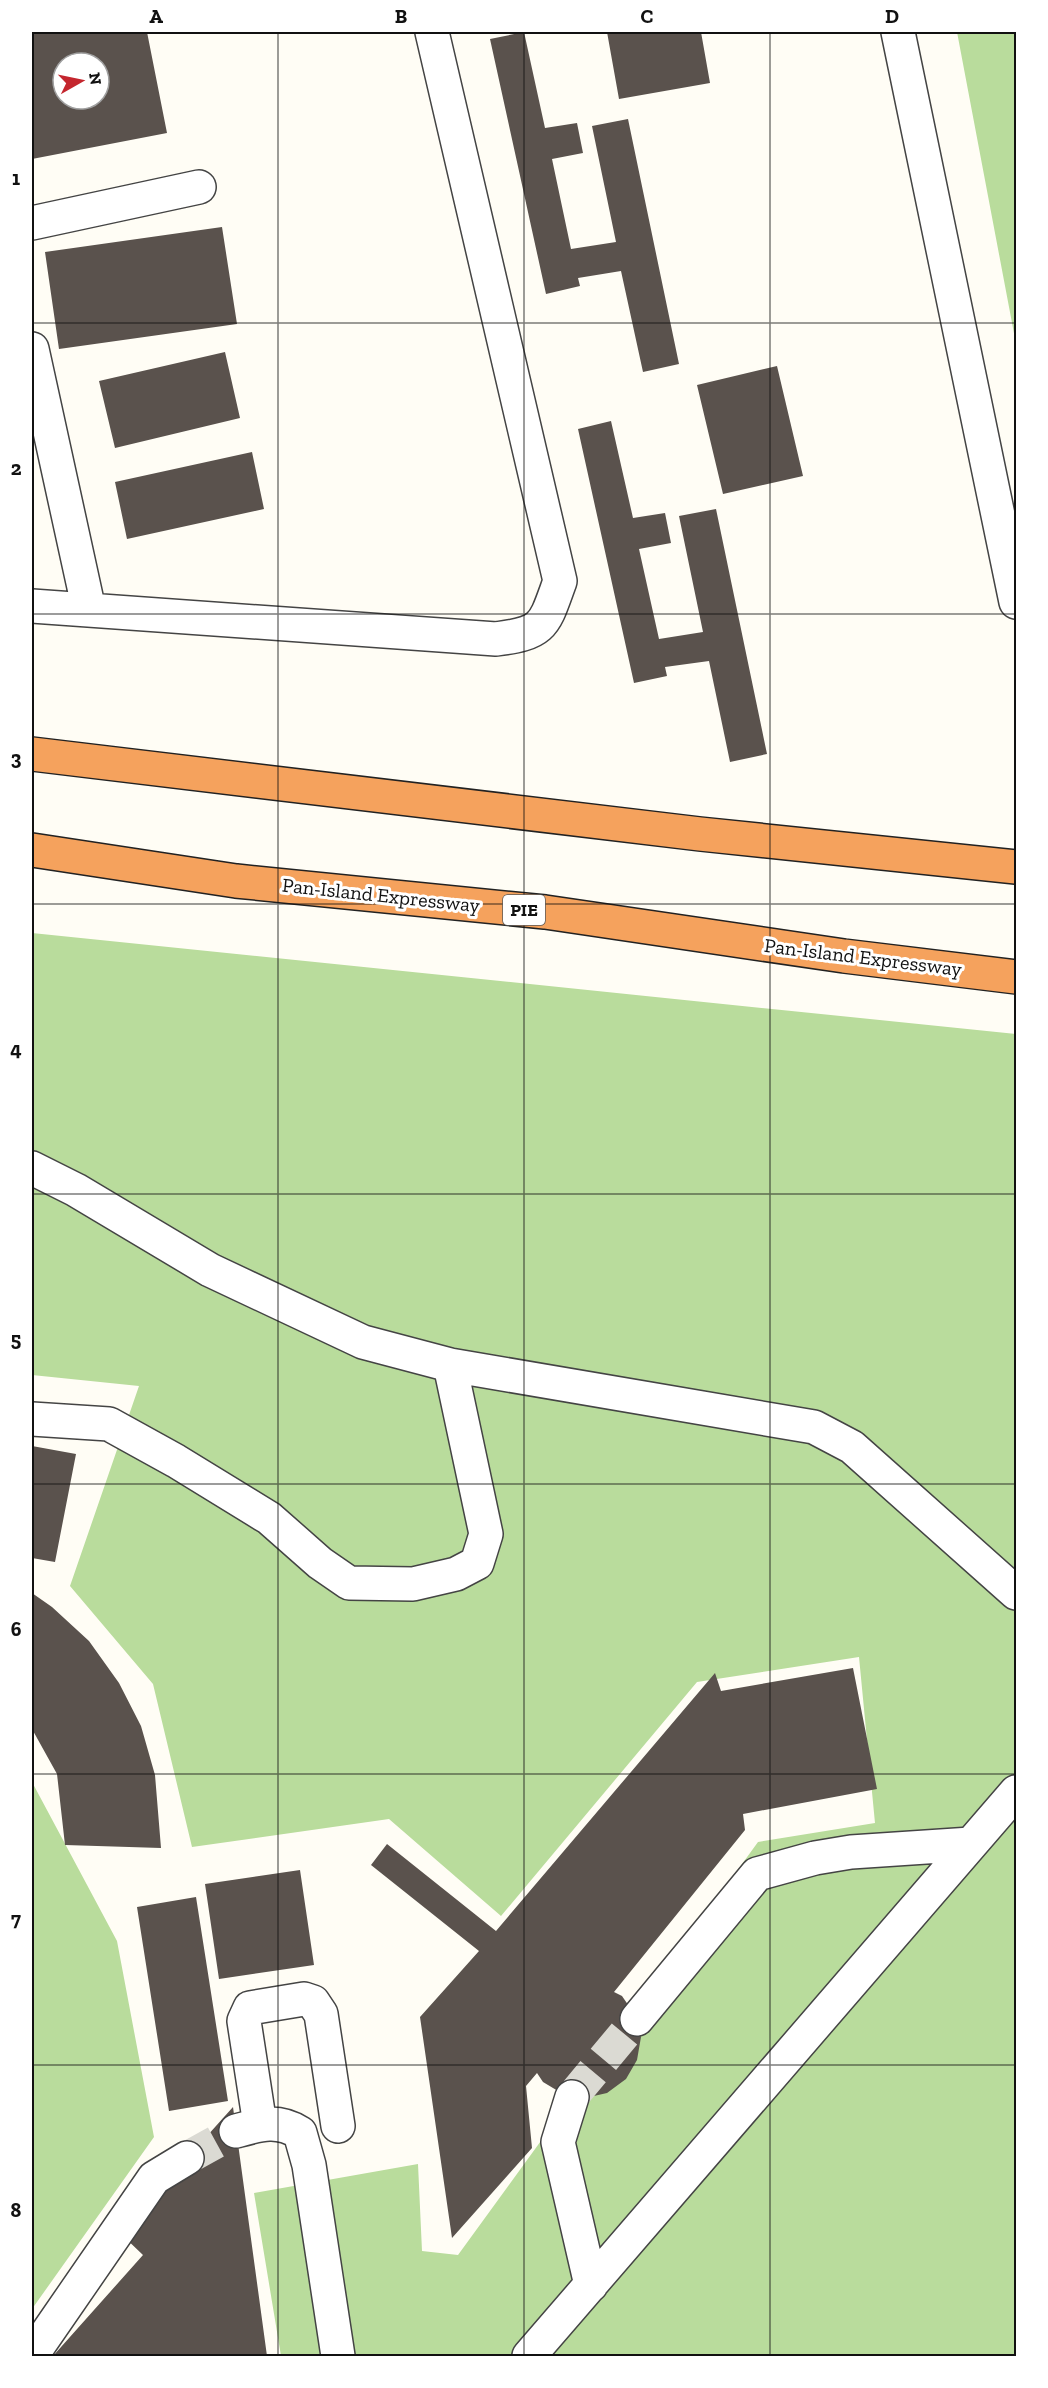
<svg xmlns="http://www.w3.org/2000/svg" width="1048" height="2388" font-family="'Zilla Slab',serif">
<rect width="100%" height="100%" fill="#fffdf5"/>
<path fill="#b9dc9c" d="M957,32H1016V344Z
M32,933L1016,1034V2356H281L254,2193L418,2164L422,2251L458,2255L758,1842L875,1823L859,1657L697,1682L501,1916L389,1819L192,1847L153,1684L70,1586L139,1386L32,1375Z
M32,1782L117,1941L154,2137L32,2309Z"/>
<path fill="#5a524d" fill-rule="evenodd" d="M32,32H147L167,133L32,159ZM63,63H99V99H63Z
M524,32L545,128L577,123L583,153L552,159L571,249L616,242L592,126L628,119L679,364L643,372L621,271L578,278L580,286L546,294L490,39Z
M607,32H701L710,83L619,99Z
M222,227L237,324L59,349L45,252Z
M225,352L240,418L115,448L99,381Z
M777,366L803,476L723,494L697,385Z
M611,421L633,518L665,513L671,543L639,549L659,639L703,632L679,516L716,509L767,754L730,762L709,661L665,667L667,676L634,683L578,429Z
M252,452L264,509L127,539L115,482Z
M32,1446L76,1454L55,1562L32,1558Z
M32,1593L52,1607L89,1641L119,1683L141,1726L155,1775L161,1848L65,1845L57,1774L32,1729Z
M853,1668L877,1789L743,1814L745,1830L614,1992L622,1996L635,2015L641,2037L637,2060L626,2079L607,2093L585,2098L563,2094L543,2082L537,2073L526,2086L532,2148L452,2238L420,2017L479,1951L371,1865L387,1844L496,1931L715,1673L721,1691Z
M300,1870L314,1965L219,1979L205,1884Z
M196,1897L228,2101L169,2111L137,1907Z
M233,2107L267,2356H53L143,2255L120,2233Z"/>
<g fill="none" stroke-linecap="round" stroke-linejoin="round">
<path stroke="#dbdad3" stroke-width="33" stroke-dasharray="33 16" stroke-linecap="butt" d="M572,2097L637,2019
M187,2158L236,2131"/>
<defs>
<path id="minor" d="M898,32L1016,602
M32,223L199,187
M32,349L89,610
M32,606L496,639C545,633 544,625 560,581L432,32
M32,1168L76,1190L210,1270L363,1342L450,1365L814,1427L852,1447L1016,1593
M32,1419L109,1424L176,1461L269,1518L320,1563L349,1583L413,1584L456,1574L477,1563L486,1534L450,1365
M637,2019L757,1874L815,1858L851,1852L971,1844
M572,2097L558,2142L591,2285
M260,2125L244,2021L250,2008L304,1999L313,2002L321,2014L338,2126
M236,2131C261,2124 278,2119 300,2133L309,2165L338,2356
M32,2355L154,2178L187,2158
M529,2356L1016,1792"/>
<path id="highway" d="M32,754L700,834L1016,867
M32,850L236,881L545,912L844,956L1016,977"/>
</defs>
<use href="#minor" stroke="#444" stroke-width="36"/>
<use href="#highway" stroke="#222" stroke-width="36"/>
<use href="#minor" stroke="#fff" stroke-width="33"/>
<use href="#highway" stroke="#f5a25d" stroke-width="33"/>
</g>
<path fill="none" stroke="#111" stroke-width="1.5" stroke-opacity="0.55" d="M278,32V2356M524,32V2356M770,32V2356M32,323H1016M32,614H1016M32,904H1016M32,1194H1016M32,1484H1016M32,1774H1016M32,2065H1016"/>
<g text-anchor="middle" stroke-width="6" stroke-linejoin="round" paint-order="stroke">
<rect fill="#fff" stroke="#585858" stroke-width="1.5" x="503" y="895" width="42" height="30" rx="4.5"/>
<g font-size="18" font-weight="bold" fill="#111">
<text x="524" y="916">PIE</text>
</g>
<g font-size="20" fill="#111" stroke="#fff">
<text transform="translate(381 895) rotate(6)" y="7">Pan-Island Expressway</text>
<text transform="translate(863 957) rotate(7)" y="7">Pan-Island Expressway</text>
</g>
</g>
<rect width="1048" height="2388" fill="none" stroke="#ffffff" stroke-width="66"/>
<g transform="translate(81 81) rotate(81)"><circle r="28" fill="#ffffff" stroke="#a0a0a0" stroke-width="1.5"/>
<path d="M0-4.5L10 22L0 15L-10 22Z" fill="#c4262e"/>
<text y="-9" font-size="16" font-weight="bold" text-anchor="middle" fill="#111111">N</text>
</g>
<rect x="33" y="33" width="982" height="2322" fill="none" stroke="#111" stroke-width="2"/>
<g font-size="20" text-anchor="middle" font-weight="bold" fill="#111">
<text x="156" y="23">A</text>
<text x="401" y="23">B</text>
<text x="647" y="23">C</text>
<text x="892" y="23">D</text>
<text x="16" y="185">1</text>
<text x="16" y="475">2</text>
<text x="16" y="765">3</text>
<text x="16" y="1056">4</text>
<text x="16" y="1346">5</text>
<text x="16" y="1636">6</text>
<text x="16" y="1926">7</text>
<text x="16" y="2217">8</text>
</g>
</svg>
